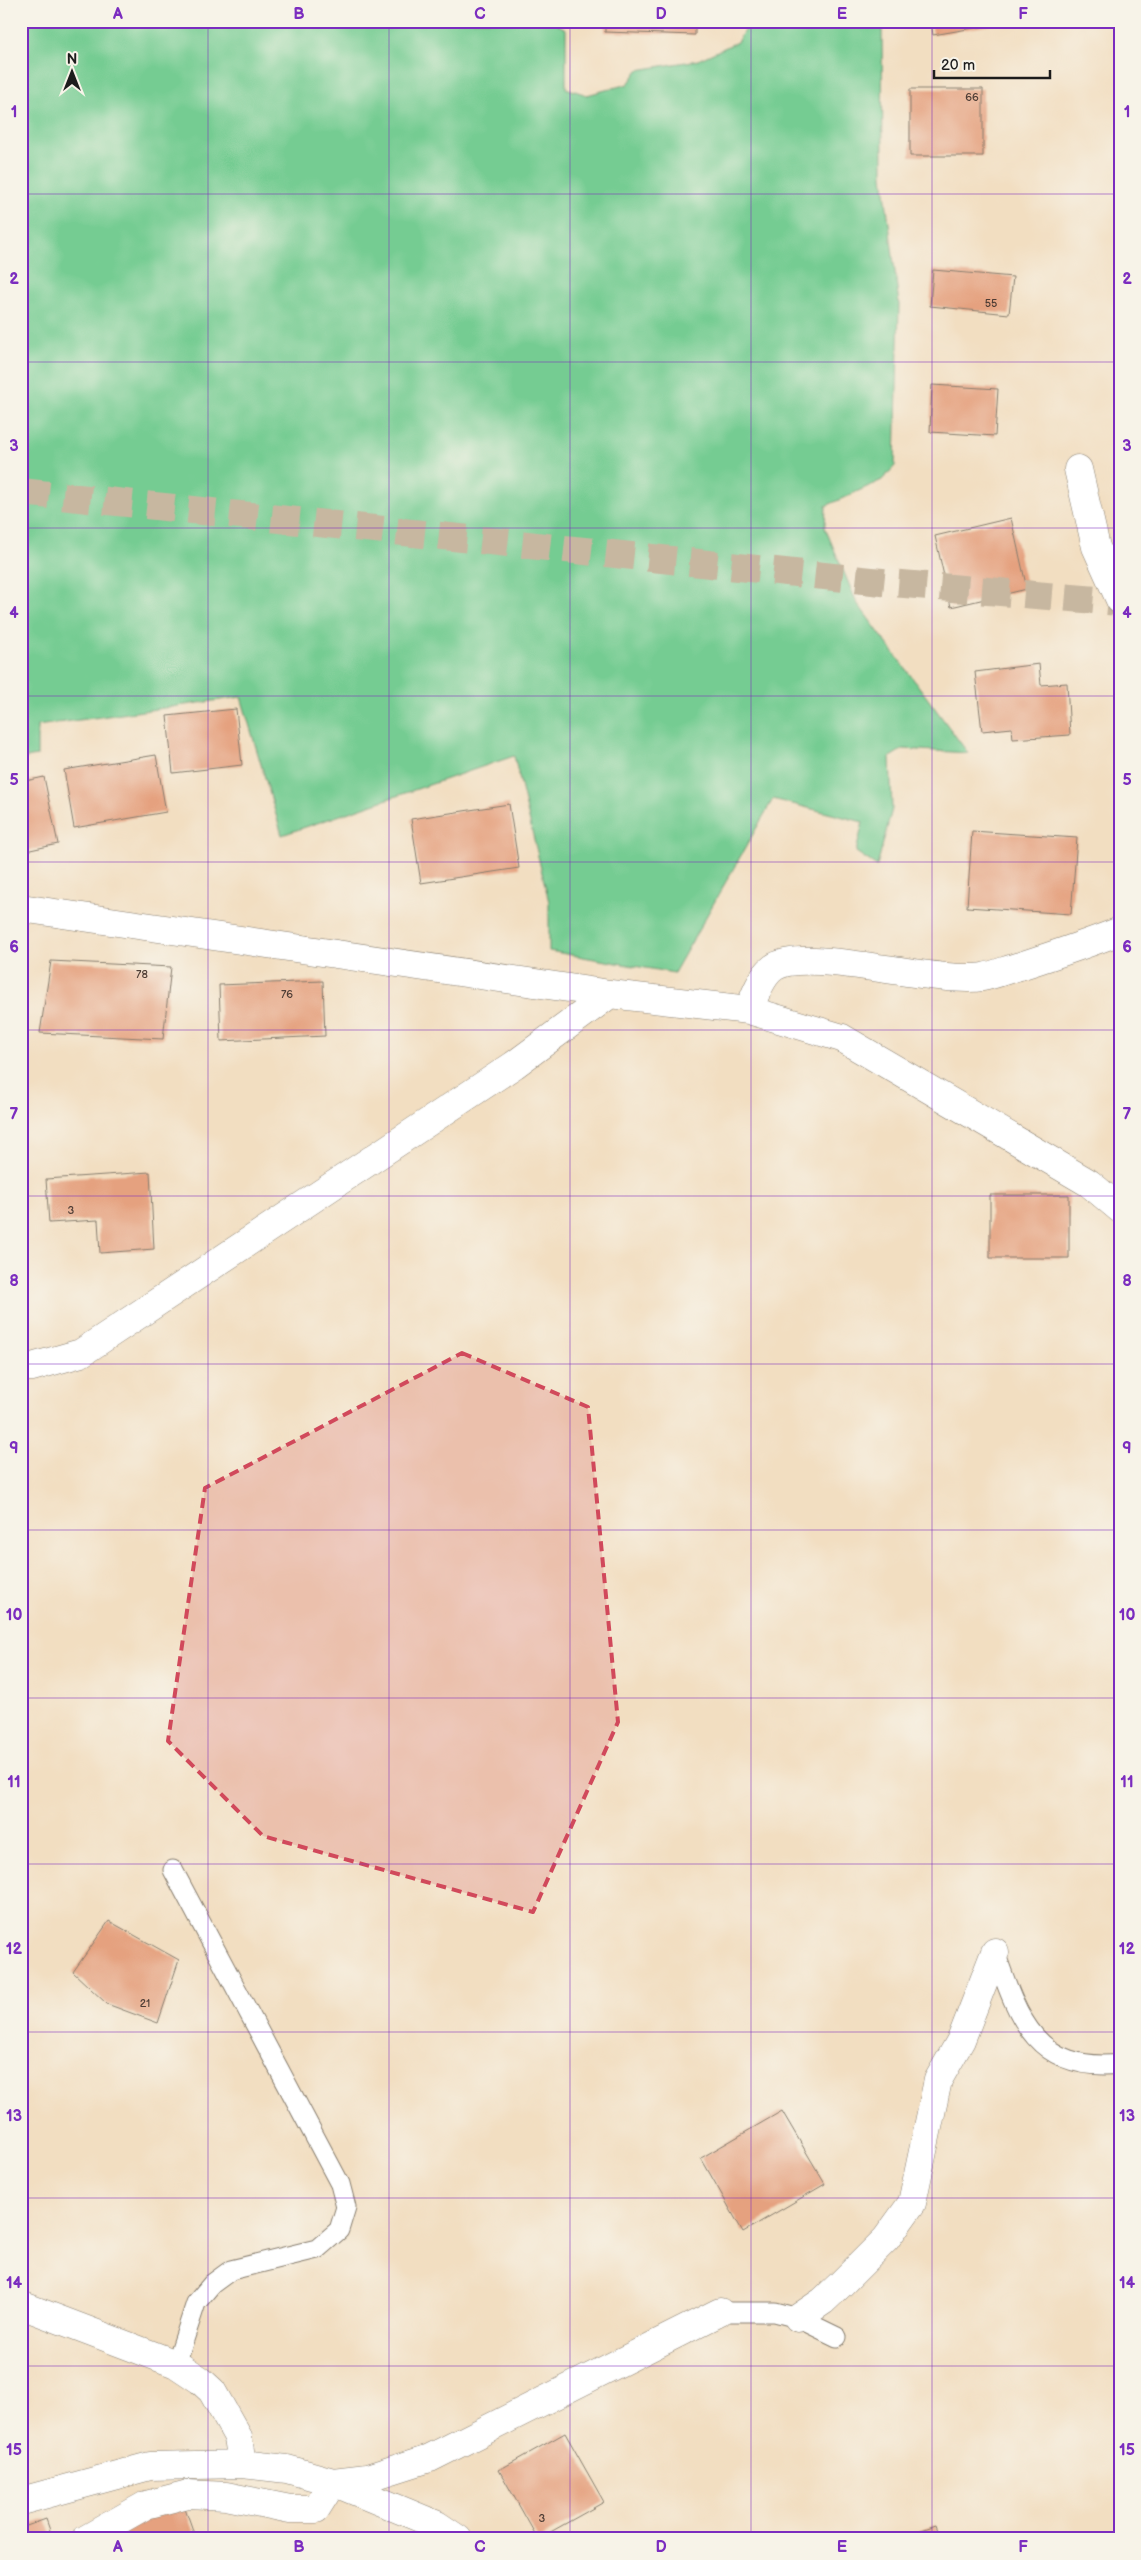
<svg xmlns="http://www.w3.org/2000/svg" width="1141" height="2560" font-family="'Balsamiq Sans',sans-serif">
<rect width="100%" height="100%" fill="#f7f3e8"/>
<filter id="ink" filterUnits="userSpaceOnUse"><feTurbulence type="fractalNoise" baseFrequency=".02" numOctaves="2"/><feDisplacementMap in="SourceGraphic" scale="10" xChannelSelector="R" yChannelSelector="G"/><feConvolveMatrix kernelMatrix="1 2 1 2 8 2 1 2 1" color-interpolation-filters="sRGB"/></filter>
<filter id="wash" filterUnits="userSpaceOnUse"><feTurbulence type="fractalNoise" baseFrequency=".0096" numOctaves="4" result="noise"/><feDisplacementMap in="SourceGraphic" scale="20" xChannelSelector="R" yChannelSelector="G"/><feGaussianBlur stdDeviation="1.12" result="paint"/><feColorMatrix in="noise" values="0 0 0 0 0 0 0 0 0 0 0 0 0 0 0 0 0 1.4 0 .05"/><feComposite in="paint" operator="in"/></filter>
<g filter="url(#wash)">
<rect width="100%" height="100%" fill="#f2dec1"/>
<path fill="#74cc92" stroke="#487457" d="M21,21H551L566,29V88L587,95L628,84L638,70L698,60L737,42L750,21H868L882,24L883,176L899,304L895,466L882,480L826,506L825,528L857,603L968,753L903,749L890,757L892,809L877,866L856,852L863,822L773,799L674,973L549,951V902L514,756L282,835L241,697L37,726V756L21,759Z"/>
<g id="blocks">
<path fill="#e5a17f" d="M605,21H695V35L605,32Z
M931,21H1009V22L933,35Z
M910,89H983V156H910Z
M933,270L1013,277L1009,314L930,306Z
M932,385L998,389L995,436L930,432Z
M1011,518L1027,589L951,607L935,536Z
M1039,664L1041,685L1067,683L1070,735L1013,739L1012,728L982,731L975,672Z
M236,709L242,765L173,773L167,716Z
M156,755L166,812L74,828L64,770Z
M44,777L58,844L21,852V782Z
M509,804L519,868L421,883L411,819Z
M972,831L1077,838L1071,914L967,907Z
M51,961L171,967L163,1039L40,1033Z
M323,981L325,1036L221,1041L219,985Z
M150,1172L154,1249L100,1253L98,1220L49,1223L46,1179Z
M990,1195H1069V1258H990Z
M109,1921L179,1960L158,2023L107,2004L73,1972Z
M782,2111L825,2184L743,2232L701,2158Z
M565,2433L604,2502L538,2539L499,2470Z
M184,2505L196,2539H126L122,2527Z
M46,2519L53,2539H21V2528Z
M936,2525L941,2539H898V2538Z"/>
</g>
</g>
<g filter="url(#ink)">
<use href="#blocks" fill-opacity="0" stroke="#877d6e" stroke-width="1"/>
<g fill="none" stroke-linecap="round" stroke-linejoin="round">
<path stroke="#c7b7a0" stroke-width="28" stroke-dasharray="28 14" stroke-linecap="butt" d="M21,492L891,583L1120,602"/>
<defs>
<path id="service" d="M173,1870L340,2184L346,2207L339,2230L317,2249L231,2270L212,2284L196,2303L176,2364
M995,1952C1018,2018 1036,2073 1120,2064
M720,2312H775L798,2318L837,2337"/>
<path id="pedestrian" d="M798,2318L823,2301L841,2284L886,2239L912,2203L938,2080L961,2040L995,1952"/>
<path id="minor" d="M1078,469L1096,547L1120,600
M21,908L610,994L749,1010L842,1038L1089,1183L1120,1209
M749,1010C754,997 761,977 773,968C804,945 935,985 983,977C995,975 1008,969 1020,966C1054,955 1087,944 1120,931
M21,1367H32L81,1353L514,1065L610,994
M21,2305L176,2364L200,2380L212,2391L238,2437L242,2464
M21,2501L150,2466L242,2464L287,2469L333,2482L437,2525L458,2539
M86,2539L146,2505L188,2494L226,2496L290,2509H316L333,2482L367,2478L430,2458L720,2312"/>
</defs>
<use href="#service" stroke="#877d6e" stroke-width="21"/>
<use href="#pedestrian" stroke="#877d6e" stroke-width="29"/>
<use href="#minor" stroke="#877d6e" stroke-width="29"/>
<use href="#service" stroke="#fff" stroke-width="19"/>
<use href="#pedestrian" stroke="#fff" stroke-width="28"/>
<use href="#minor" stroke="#fff" stroke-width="28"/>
</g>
</g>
<path fill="#d1495b" fill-opacity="0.2" stroke="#d1495b" stroke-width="4" stroke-dasharray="10 6" stroke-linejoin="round" d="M462,1353L588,1407L618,1722L533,1912L263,1836L168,1741L205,1488Z"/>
<path fill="none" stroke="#7b2cbf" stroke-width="1" stroke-opacity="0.55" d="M208,21V2539M389,21V2539M570,21V2539M751,21V2539M932,21V2539M21,194H1120M21,362H1120M21,528H1120M21,696H1120M21,862H1120M21,1030H1120M21,1196H1120M21,1364H1120M21,1530H1120M21,1698H1120M21,1864H1120M21,2032H1120M21,2198H1120M21,2366H1120"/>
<g text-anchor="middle" stroke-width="4" stroke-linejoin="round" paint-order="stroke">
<g font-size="11" fill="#4e3d35">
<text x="972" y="101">66</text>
<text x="991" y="307">55</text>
<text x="142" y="978">78</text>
<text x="287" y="998">76</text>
<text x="71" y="1214">3</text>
<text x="145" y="2007">21</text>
<text x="542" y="2522">3</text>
</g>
</g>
<rect width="1141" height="2560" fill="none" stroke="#f7f3e8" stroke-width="55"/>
<g transform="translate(72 72)" stroke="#f7f3e8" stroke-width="4" paint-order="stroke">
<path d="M0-4L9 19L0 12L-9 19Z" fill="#1c1c1c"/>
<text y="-8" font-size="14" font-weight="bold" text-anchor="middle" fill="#1c1c1c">N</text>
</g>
<path d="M934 70v8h116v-8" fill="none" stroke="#1c1c1c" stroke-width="2.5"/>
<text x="941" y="70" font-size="15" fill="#1c1c1c" stroke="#f7f3e8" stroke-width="4" paint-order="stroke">20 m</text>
<rect x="28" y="28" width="1086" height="2504" fill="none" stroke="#7b2cbf" stroke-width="2"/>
<g font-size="16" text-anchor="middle" font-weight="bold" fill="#7b2cbf">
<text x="118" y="19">A</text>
<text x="299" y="19">B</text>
<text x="480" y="19">C</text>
<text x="661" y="19">D</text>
<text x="842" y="19">E</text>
<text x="1023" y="19">F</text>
<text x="14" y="117">1</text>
<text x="1127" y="117">1</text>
<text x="14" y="284">2</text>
<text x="1127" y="284">2</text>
<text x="14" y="451">3</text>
<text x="1127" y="451">3</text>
<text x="14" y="618">4</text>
<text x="1127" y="618">4</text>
<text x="14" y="785">5</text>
<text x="1127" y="785">5</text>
<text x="14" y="952">6</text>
<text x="1127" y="952">6</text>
<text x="14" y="1119">7</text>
<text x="1127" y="1119">7</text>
<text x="14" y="1286">8</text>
<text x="1127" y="1286">8</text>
<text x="14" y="1453">9</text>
<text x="1127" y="1453">9</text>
<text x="14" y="1620">10</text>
<text x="1127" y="1620">10</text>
<text x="14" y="1787">11</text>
<text x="1127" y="1787">11</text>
<text x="14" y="1954">12</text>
<text x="1127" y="1954">12</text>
<text x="14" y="2121">13</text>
<text x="1127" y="2121">13</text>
<text x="14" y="2288">14</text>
<text x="1127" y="2288">14</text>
<text x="14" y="2455">15</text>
<text x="1127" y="2455">15</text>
<text x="118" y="2552">A</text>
<text x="299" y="2552">B</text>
<text x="480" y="2552">C</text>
<text x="661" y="2552">D</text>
<text x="842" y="2552">E</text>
<text x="1023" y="2552">F</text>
</g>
</svg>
